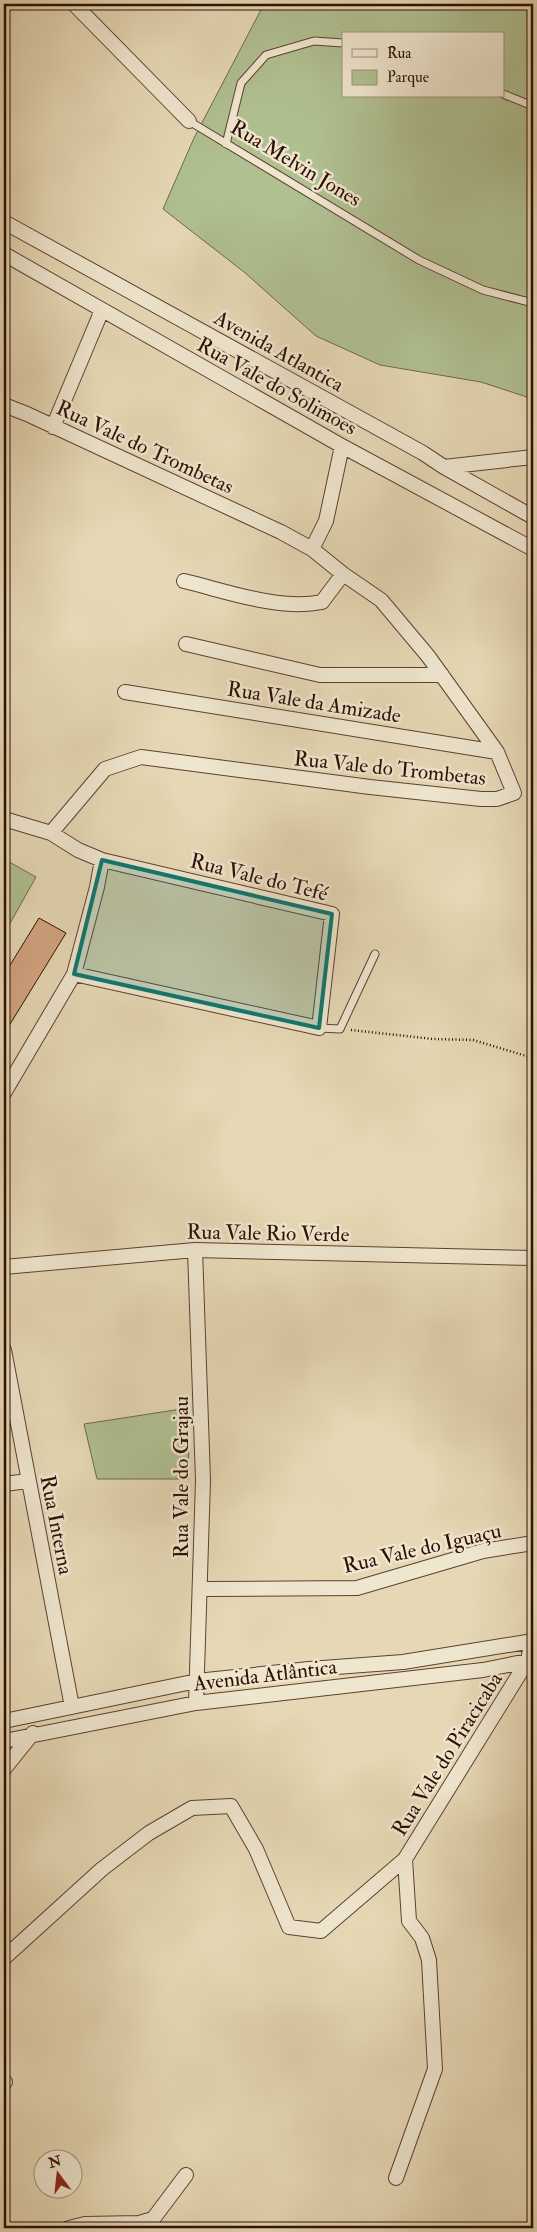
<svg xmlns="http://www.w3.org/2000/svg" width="537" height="2232" font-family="'IM FELL Double Pica',serif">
<rect width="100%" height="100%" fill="#e6d8b5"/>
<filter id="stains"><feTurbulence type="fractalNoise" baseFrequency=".004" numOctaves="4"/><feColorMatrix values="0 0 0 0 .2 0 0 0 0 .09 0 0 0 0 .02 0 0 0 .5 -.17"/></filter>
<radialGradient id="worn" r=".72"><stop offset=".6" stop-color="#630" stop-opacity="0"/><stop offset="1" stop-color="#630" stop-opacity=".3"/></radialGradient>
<path fill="#b0c091" stroke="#70674a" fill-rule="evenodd" d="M264,4H533V399L481,382L380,365L316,336L244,272L163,209L194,138ZM343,34H503V96H343Z
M4,859L36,877L4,934Z
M188,1408L189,1479H97L84,1424Z"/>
<path fill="#d3a480" stroke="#2f0e03" d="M39,918L66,933L4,1034V975Z"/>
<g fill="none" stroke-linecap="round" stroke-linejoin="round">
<defs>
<path id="service" d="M503,94L533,106
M189,121L419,260L483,290L533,303
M226,144L241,83L266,55L314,41L343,43
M319,1028L340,1029L375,954"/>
<path id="minor" d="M74,4L189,121
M4,222L423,453L444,467L533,517
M4,254L342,446L533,549
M4,405L27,414L281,532L312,549L343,574L381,600L428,656L497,752L514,793L497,799H481L370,787L141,757L105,769L51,833
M53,427L102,310
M444,467L533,457
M312,549L326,521L342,446
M184,581C226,591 280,611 322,602L343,574
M186,644L320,675H442
M125,692L497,752
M4,819L51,833L78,850L102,860L332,914L319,1028L74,974
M4,1093L74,974L97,887L102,860
M195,1250L203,1480L196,1703
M4,1267L195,1250L533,1258
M4,1350L72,1707
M4,1484L28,1481
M200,1589L357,1588L483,1551L533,1543
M4,1721L197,1681L309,1669L403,1662L533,1641
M4,1741L196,1703L483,1670L533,1660
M4,1769L33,1733
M4,1958L102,1869L149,1833L192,1808L231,1806L256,1849L289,1927L321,1931L405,1859
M4,2082H5
M396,2178L435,2069L429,1960L422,1938L409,1921L405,1859L528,1660L532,1641
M69,2228L85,2224L139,2223L153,2219L186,2175"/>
</defs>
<use href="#service" stroke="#5d4030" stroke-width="9"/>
<use href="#minor" stroke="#5d4030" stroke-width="16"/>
<path stroke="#2f0e03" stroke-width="2.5" stroke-dasharray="1 2.5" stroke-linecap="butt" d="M351,1030L433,1039L473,1040L533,1058"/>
<use href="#service" stroke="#efe6cf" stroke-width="7"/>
<use href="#minor" stroke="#efe6cf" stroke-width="14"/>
</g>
<path fill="#0f766e" fill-opacity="0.2" stroke="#0f766e" stroke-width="4" stroke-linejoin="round" d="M102,860L332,914L319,1028L74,974Z"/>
<g text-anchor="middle" stroke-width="5" stroke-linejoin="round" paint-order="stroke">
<g font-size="21" fill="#2f0e03" stroke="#efe6cf">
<text transform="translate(296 163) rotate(31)" y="7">Rua Melvin Jones</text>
<text transform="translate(279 351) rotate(29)" y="7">Avenida Atlantica</text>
<text transform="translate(277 386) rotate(29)" y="7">Rua Vale do Solimoes</text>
<text transform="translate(145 447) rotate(25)" y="7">Rua Vale do Trombetas</text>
<text transform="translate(314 702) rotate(9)" y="7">Rua Vale da Amizade</text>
<text transform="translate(390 768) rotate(6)" y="7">Rua Vale do Trombetas</text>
<text transform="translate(259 877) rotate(14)" y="7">Rua Vale do Tefé</text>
<text transform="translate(268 1233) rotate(1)" y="7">Rua Vale Rio Verde</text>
<text transform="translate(181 1477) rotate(-90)" y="7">Rua Vale do Grajau</text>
<text transform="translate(57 1525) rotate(79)" y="7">Rua Interna</text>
<text transform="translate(422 1548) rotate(-13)" y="7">Rua Vale do Iguaçu</text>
<text transform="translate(265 1675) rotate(-7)" y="7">Avenida Atlântica</text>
<text transform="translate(447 1754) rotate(-58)" y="7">Rua Vale do Piracicaba</text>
</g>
</g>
<rect width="537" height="2232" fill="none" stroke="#e6d8b5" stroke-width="20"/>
<rect x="5" y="5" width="527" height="2222" fill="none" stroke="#2f0e03" stroke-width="2.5"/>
<rect x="10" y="10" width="517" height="2212" fill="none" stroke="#2f0e03"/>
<rect x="342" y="32" width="162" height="65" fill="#efe6cf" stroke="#a2907d"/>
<rect x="352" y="49" width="25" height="8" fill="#efe6cf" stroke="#a2907d"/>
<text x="387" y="58" font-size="15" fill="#2f0e03">Rua</text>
<rect x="352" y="70" width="25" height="15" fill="#b0c091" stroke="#a2907d"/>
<text x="387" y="82" font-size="15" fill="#2f0e03">Parque</text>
<g transform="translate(58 2174) rotate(345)"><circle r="24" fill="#efe6cf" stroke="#a2907d"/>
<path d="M0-4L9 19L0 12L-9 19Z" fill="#8f2418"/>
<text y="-8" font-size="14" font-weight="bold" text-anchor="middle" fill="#2f0e03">N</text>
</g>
<rect width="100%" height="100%" filter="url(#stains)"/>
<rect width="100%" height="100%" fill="url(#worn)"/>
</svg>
